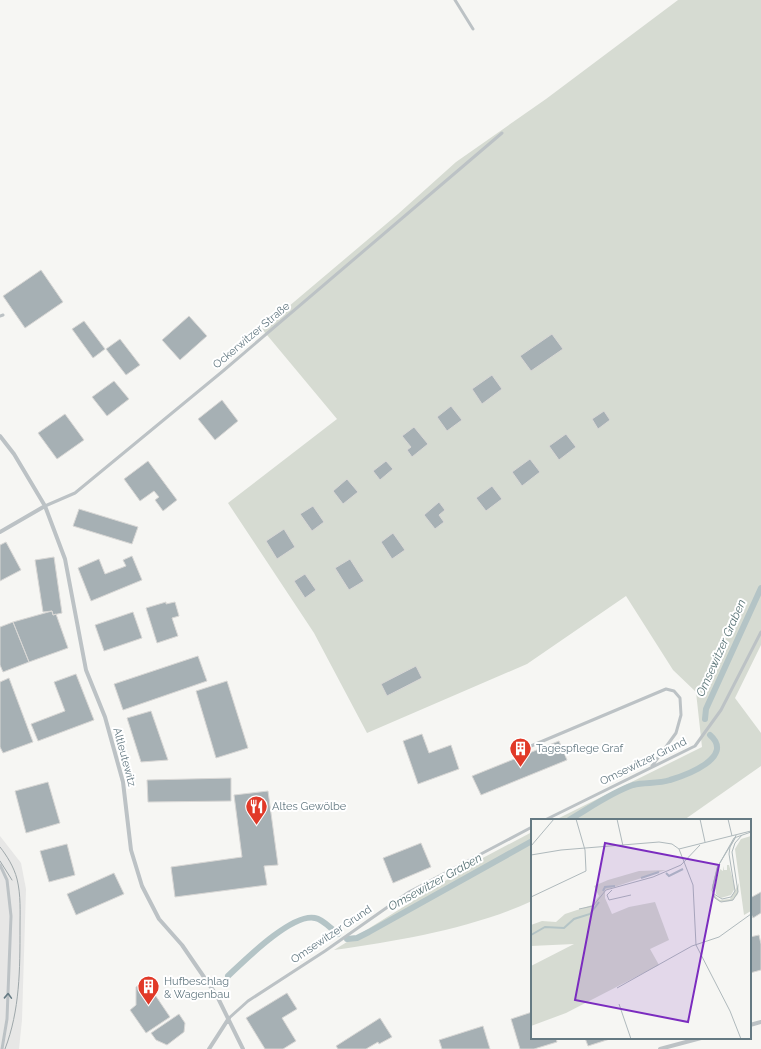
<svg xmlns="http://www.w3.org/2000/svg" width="761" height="1049" font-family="Raleway,sans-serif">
<rect width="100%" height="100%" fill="#f6f6f3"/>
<path fill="#e7e7e6" d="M0,836L21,863L26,889L22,1020L19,1049H0Z"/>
<path fill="#d6dbd2" d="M678,0H761V645L735,698L761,733V766L684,820H555L702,747L696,692L673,670L626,596L527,664L367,733L314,633L228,503L337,419L262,329L398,214L456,162L546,99Z
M532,832V901C470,929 401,940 334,950L479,860Z"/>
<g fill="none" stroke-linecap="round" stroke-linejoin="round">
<path stroke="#b4c4c6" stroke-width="6" d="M705,719L706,709L761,588
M569,820C588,809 612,792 633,785C645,782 658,784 670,780C687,775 735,757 710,735
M347,939L357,938L369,932L532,841
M228,976C245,960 292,913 315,918C323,919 331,929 338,934"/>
</g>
<path fill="#a6b0b4" stroke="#d8d7d5" d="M41,270L63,302L25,328L3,296Z
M189,316L207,336L180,360L162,340Z
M84,321L105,349L93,358L72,329Z
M552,334L563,349L531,371L520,356Z
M120,339L140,365L126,375L106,349Z
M492,375L502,389L482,404L472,389Z
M114,381L129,399L107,416L92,397Z
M222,400L238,421L215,440L198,419Z
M451,406L462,420L447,431L437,417Z
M604,411L610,420L598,429L592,419Z
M65,414L84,440L57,459L38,433Z
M414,427L428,444L412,457L407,450L411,447L402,436Z
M566,434L576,447L559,460L549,446Z
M530,459L540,472L522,486L512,472Z
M148,461L177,500L163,511L155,500L159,497L154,491L140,501L124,479Z
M386,461L393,469L380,480L373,471Z
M347,479L358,492L343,504L333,491Z
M492,486L502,499L486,511L476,498Z
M439,502L445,510L439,515L444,522L435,529L424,515Z
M313,506L324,522L312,531L300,514Z
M79,509L138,527L132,544L73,526Z
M284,529L295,547L277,559L266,541Z
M393,533L405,550L392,559L381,542Z
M6,542L21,570L0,581V545Z
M132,556L142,580L91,601L78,568L99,559L105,574L126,566L123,560Z
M54,557L62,613L53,615L52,611L43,612L35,560Z
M350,559L364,581L349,590L335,568Z
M305,574L316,590L305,598L294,581Z
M166,602V604L175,602L179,616L172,618L178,636L157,643L146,608Z
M52,611L53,615L56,614L68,648L29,662L13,622Z
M133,612L142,638L104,651L95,625Z
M13,622L29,662L3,672L0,665V627Z
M198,656L207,681L123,710L114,684Z
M416,666L422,678L387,696L381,684Z
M76,674L94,720L38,741L31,724L65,711L54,682Z
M9,678L33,742L3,753L0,747V682Z
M227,681L248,748L216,758L196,691Z
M151,711L168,760L141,762L127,718Z
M422,734L429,753L451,745L459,769L418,784L403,741Z
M559,741L567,760L481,795L472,776Z
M231,778V801L148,802L147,780Z
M48,782L60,823L26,833L15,791Z
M268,791L278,865L264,866L267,885L175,897L171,867L242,857L234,795Z
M421,843L431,867L393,883L383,858Z
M67,844L75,875L49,882L40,851Z
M114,873L124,894L76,915L67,894Z
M761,892V913L753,918L750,912V898Z
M759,935L761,944V970L750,973V937Z
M145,980L170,1017L146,1033L130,1010L136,1005V987Z
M287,993L297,1009L282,1018L296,1041L283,1049H265L246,1018Z
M532,1012V1038H556L557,1042L534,1049H520L511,1019Z
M179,1014L185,1023L184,1032L167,1045L156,1040L151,1033Z
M380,1018L392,1037L379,1044L378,1042L366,1049H338L336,1046Z
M483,1026L490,1049H442L439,1040Z
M585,1038H613L588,1046Z"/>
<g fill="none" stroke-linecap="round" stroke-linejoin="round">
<path stroke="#bcc2c5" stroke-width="3" d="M455,0L473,29
M0,316L3,315
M45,506L75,493L223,371L502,133
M531,746L666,689L674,691L680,698L681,715L676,733L652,766
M545,820L695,746L721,710L761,632
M0,865L7,880L11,916L7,1019L2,1049
M229,1018L248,1001L325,951L409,892L532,827"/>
<path stroke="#bcc2c5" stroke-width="4" d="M0,436L14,454L45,506L65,559L86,670L105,717L123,782L131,850L142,886L159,919L182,945L217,996L243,1049
M0,532L45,506
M750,1025L761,1022
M209,1049L229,1018
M660,1049L701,1038"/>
<path stroke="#9ea7aa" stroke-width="1" d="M0,847C7,856 14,867 17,879C21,895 20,912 20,928C20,969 20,1010 5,1049
M0,861L12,880"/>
</g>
<defs><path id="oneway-chevron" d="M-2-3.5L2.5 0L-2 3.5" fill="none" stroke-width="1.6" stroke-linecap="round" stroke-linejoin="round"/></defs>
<use stroke="#657a83" href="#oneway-chevron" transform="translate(8 996) rotate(-88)"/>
<defs>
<symbol id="building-pin" viewBox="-11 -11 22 30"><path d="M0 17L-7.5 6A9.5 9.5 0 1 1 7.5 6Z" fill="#e13928" stroke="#fff"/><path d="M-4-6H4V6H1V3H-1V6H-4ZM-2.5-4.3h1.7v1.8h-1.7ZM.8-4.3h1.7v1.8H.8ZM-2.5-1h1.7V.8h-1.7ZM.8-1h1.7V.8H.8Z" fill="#fff"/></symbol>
<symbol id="restaurant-pin" viewBox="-11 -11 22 30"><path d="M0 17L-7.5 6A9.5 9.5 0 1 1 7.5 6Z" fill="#e13928" stroke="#fff"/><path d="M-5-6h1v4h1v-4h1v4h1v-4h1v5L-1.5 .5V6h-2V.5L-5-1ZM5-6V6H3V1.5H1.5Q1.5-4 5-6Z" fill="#fff"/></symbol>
</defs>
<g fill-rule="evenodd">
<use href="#building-pin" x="508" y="736" width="25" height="34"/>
<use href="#restaurant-pin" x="244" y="794" width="25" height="34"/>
<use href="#building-pin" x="136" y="974" width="25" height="34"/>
</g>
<g text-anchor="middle" stroke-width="4" stroke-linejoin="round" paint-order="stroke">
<g font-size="11" fill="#657a83" stroke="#fff">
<text transform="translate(251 335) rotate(-40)" y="4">Ockerwitzer Straße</text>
<text transform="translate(125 757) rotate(75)" y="4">Altleutewitz</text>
<text transform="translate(643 761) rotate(-26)" y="4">Omsewitzer Grund</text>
<text transform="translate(331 934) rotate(-34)" y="4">Omsewitzer Grund</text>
</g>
<g font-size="11" fill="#657a83" stroke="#fff" text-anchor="start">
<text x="536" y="752">Tagespflege Graf</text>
<text x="272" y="810">Altes Gewölbe</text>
<text x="164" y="985">Hufbeschlag<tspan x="164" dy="13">&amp; Wagenbau</tspan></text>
</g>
<g font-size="12" font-style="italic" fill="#5c7679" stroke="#fff">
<text transform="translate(721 648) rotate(-66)" y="4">Omsewitzer Graben</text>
<text transform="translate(435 882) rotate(-29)" y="4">Omsewitzer Graben</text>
</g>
</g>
<g transform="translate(531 819)">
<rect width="220" height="220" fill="#f6f6f3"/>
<path d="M220,17V92L213,96L204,30L210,20ZM196,46H198L204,69L200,76L190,79L185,75L184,67L189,50L192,52V47L193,51H196ZM135,51L74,71V79L81,95L98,88L124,83L138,121L119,130L128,146L35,194L0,207V147L43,125L0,127V106L11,102L25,103L34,95L61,86L68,77L63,67L77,61L108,52ZM208,64L207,75L201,82L189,83L182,78V75L189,81L199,80Z" fill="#d6dbd2"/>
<path fill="none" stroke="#b4c4c6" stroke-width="2" d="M135,54L138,57L152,50M110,59L128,53M72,72L74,68L84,67M0,116L14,108L33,109L43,100L59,95L68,83"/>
<path fill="none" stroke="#afb9bc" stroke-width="1" d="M86,0L92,27M169,0L174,23M197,0L201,17M211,16L204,24L201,33L207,73L202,81L190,83L184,79L181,71L186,49L203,19L220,13M204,19L187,47L182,66L183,75L191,80L200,78L204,72L198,35L199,28L203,21L204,19L205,16M0,27L23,0M148,30L162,66L165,126L199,192L210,220M148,30L220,12M0,36L30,31L128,23L141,25L148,30M81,71L76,76L78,81L100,76M0,78L55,52L54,31L45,0M48,90L62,87L75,71L122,58L150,46L169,26M86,169L161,127L188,118L220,95M88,185L100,220"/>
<path fill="#7b2cbf" fill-opacity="0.15" stroke="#7b2cbf" stroke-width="2" d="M74,24L188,46L157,203L44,181Z"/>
<rect width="220" height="220" fill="none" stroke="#657a83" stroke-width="2"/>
</g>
</svg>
